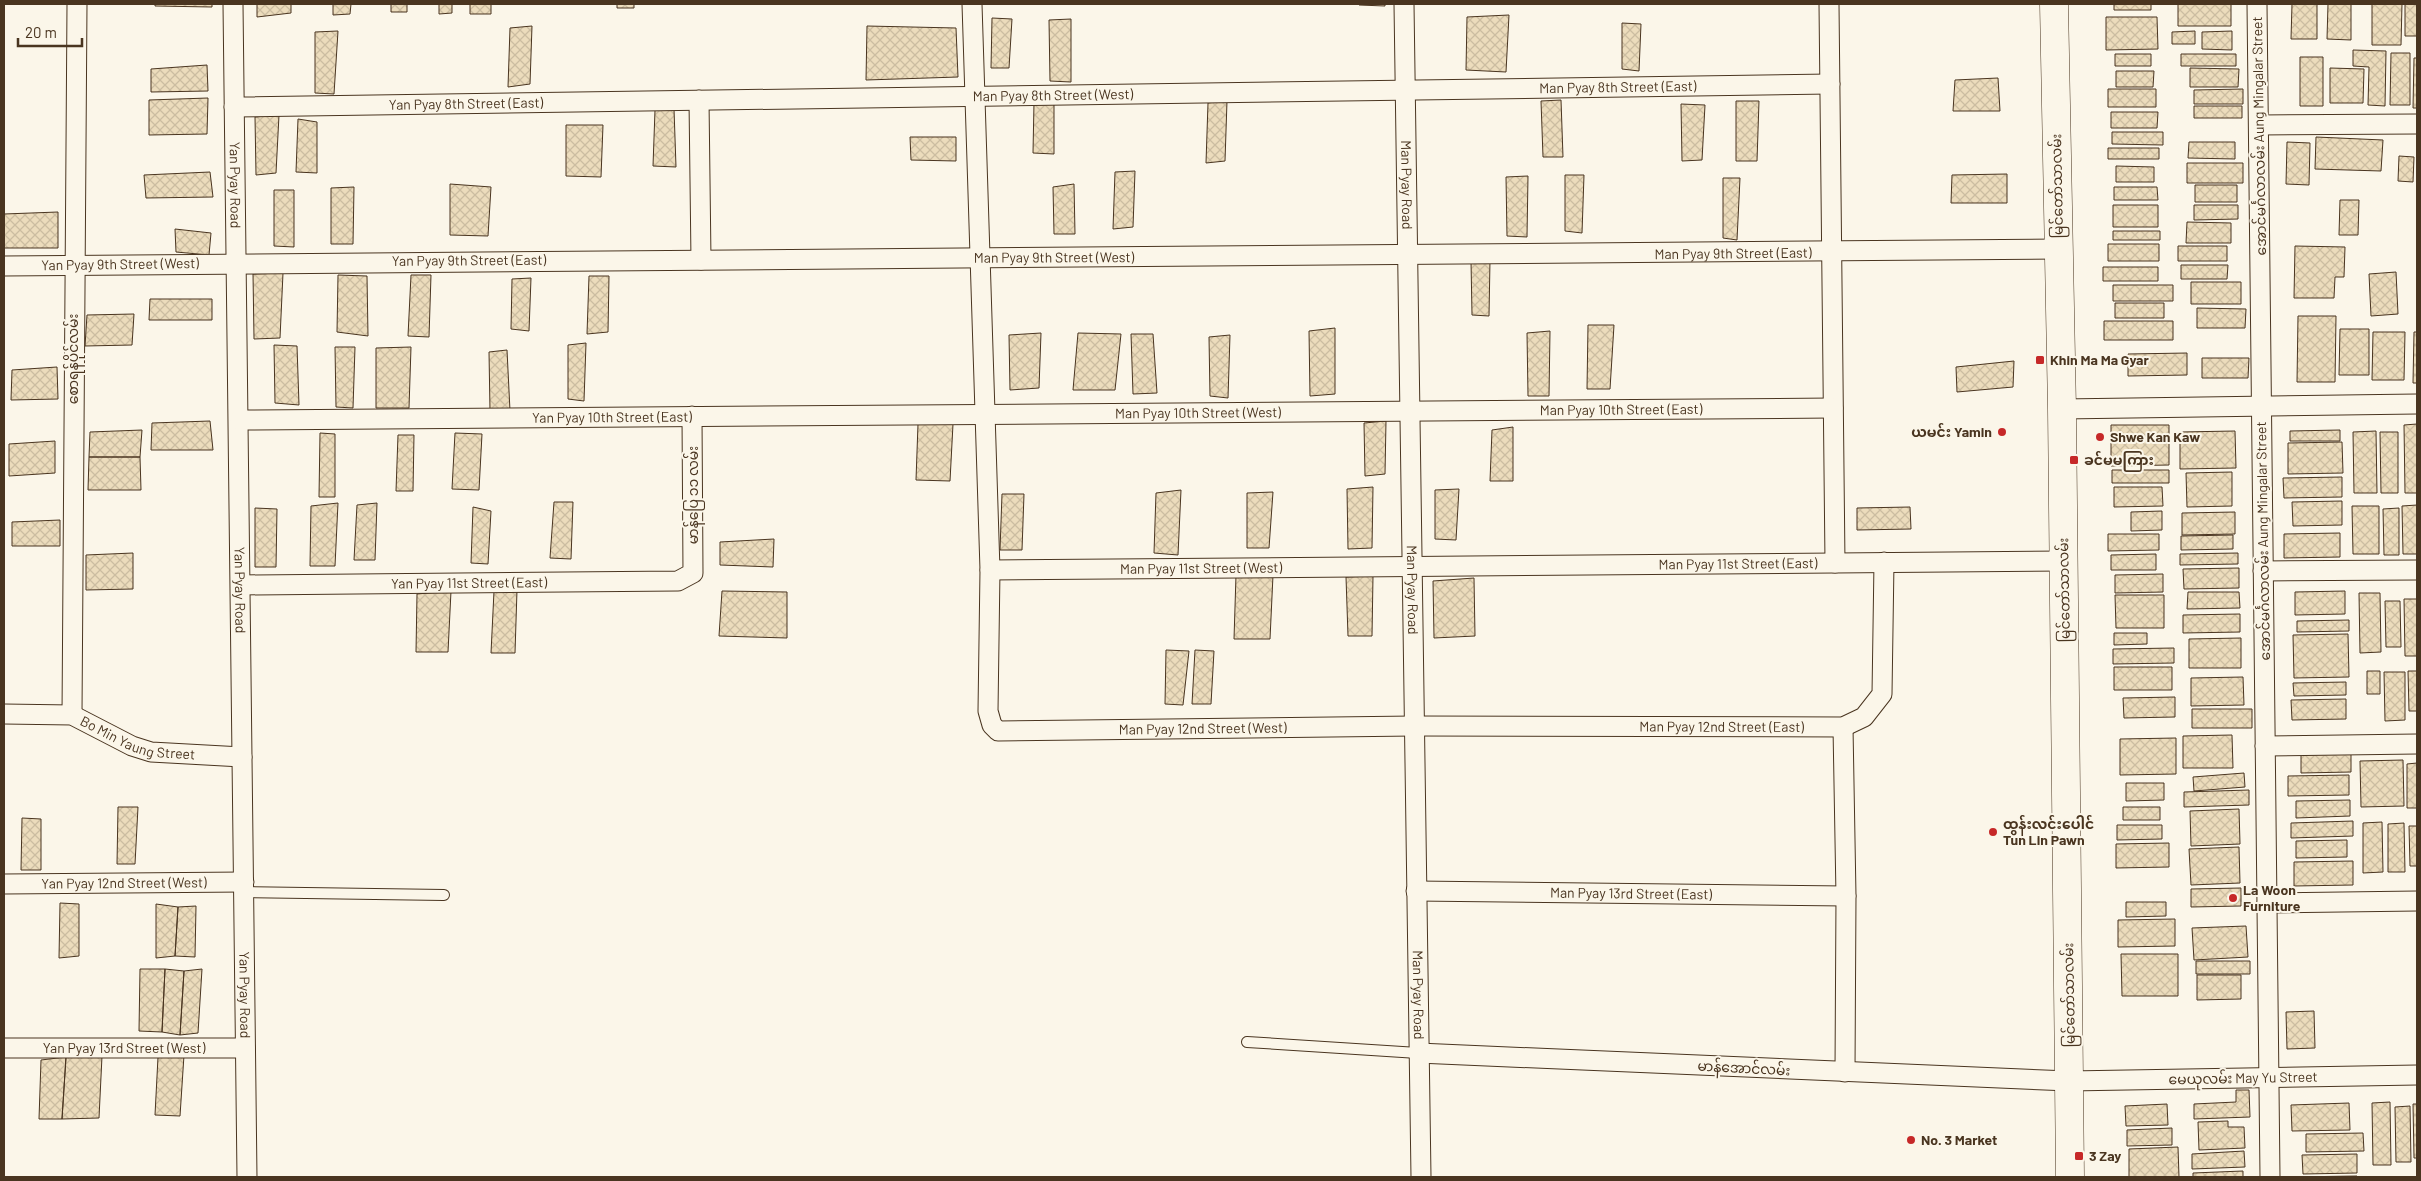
<svg xmlns="http://www.w3.org/2000/svg" width="2421" height="1181" font-family="Barlow,'Noto Sans Myanmar',sans-serif">
<defs>
<pattern id="building-cross-hatch" width="8" height="8" patternUnits="userSpaceOnUse" patternTransform="scale(1.25)"><rect width="8" height="8" fill="#ecdcbc"/><path d="M0 0l8 8M0 8l8-8" fill="none" stroke="#ccbda1"/></pattern>
</defs>
<rect width="100%" height="100%" fill="#fbf6e9"/>
<path fill="url(#building-cross-hatch)" stroke="#4a3520" d="M155,4H212V7L155,6Z
M257,4H291V13L257,17Z
M333,4H351L350,14L333,15Z
M391,4H407V12H391Z
M439,4H452V13L439,14Z
M470,4H491V14H470Z
M617,4H634V8H617Z
M1359,4H1385V6L1359,5Z
M2114,4H2151V10H2114Z
M2178,4H2231V26H2178Z
M2292,4H2317V39H2291Z
M2328,4H2351V40L2327,39Z
M2372,4H2402L2401,45H2372Z
M2405,4H2417V36H2405Z
M1509,15L1506,72L1466,70L1467,17Z
M2106,17H2157L2158,49L2106,50Z
M992,18L1012,19L1009,68H991Z
M1071,19V82L1050,81L1049,20Z
M1622,23L1641,24L1639,71L1622,69Z
M532,26L530,84L508,87L510,28Z
M867,26L956,28L958,77L866,80Z
M338,31L334,94L315,93V32Z
M2195,31V44H2172V32Z
M2232,31V50L2202,49V32Z
M2353,50L2386,51L2385,106L2368,105L2369,67L2353,66Z
M2391,53H2410V105H2390Z
M2115,54H2151V66H2115Z
M2181,54H2236V66H2181Z
M2300,57H2323V106H2300Z
M2414,58H2417V108H2413Z
M207,65L208,91L151,92V69Z
M2190,68L2239,69L2238,87H2190Z
M2330,68L2364,69L2363,103H2330Z
M2116,71H2154L2153,87H2116Z
M1998,78L2000,111H1953L1955,80Z
M2108,89H2156V107H2108Z
M2243,89V104H2194V90Z
M208,98L207,134L149,135V100Z
M1561,100L1563,157H1543L1541,101Z
M1227,101L1225,161L1206,163L1208,103Z
M1736,101H1759L1757,161H1736Z
M1034,102L1054,104V154L1033,153Z
M1681,104L1705,105L1702,160L1682,161Z
M2194,106H2242V118H2194Z
M674,109L676,167L653,166L655,110Z
M2111,112H2158L2157,128H2111Z
M279,115L276,173L256,175L255,117Z
M298,119L317,122V173L296,172Z
M566,125H603L601,177L566,176Z
M2112,132H2163V145L2112,144Z
M910,137H956V161L911,160Z
M2316,137L2383,140L2381,171L2315,169Z
M2189,142H2235V159L2188,158Z
M2287,142L2310,143L2309,185L2286,184Z
M2108,148H2159V159H2108Z
M2399,156L2414,157L2413,182L2398,181Z
M2187,163H2243V183H2187Z
M2116,166L2154,167V182H2116Z
M1135,171L1133,227L1113,229L1115,172Z
M210,172L213,197L146,198L144,175Z
M2007,174V203H1951L1952,175Z
M1565,175H1584L1582,233L1565,231Z
M1528,176L1527,237L1507,236L1506,177Z
M1723,178H1740L1737,240L1723,238Z
M450,184L491,187L488,236L450,235Z
M1074,184L1075,234H1054L1053,187Z
M2195,185H2237V202H2195Z
M354,187L353,244H331V188Z
M2114,187H2157L2158,200H2114Z
M274,190H294V247L274,246Z
M2340,200H2359L2358,235H2339Z
M2113,205H2158V227H2113Z
M2194,205H2238V219L2194,220Z
M58,212V248H4V214Z
M2187,222L2231,223V243H2186Z
M175,229L211,233L209,255L176,252Z
M2113,231H2160V240H2113Z
M2108,244H2159V261H2108Z
M2178,246H2227V261H2178Z
M2295,246L2345,247L2344,277H2335L2334,298H2294Z
M1490,260L1489,316L1472,315L1471,261Z
M2181,265H2228L2227,279H2181Z
M2103,267H2158V281H2103Z
M2396,272L2398,314L2371,316L2369,274Z
M283,273L280,338L254,339L253,274Z
M338,275L367,276L368,336L337,332Z
M411,275H431L429,337L408,336Z
M589,276H609L608,332L587,334Z
M531,278L529,331L511,329L512,279Z
M2191,282H2241V304H2191Z
M2113,285H2173V301H2113Z
M150,299H212V320H149Z
M2115,303H2164V318H2115Z
M2197,308L2246,309L2245,328H2197Z
M134,314L132,345L85,346L87,315Z
M2298,316H2336L2335,382H2297Z
M2104,321H2173V340H2104Z
M1588,325H1614L1610,389H1587Z
M1335,328V394L1310,396L1309,331Z
M2340,329H2369V375H2339Z
M1550,331L1549,396H1528L1527,333Z
M2373,332H2405L2404,380H2372Z
M2414,332H2417V383H2413Z
M1041,333L1039,388L1010,390L1009,335Z
M1078,333L1121,334L1115,390H1073Z
M1131,334H1153L1157,393L1133,394Z
M1230,335L1228,398L1210,396L1209,337Z
M586,343L584,401L568,399V345Z
M274,345L297,346L299,405L275,403Z
M335,347H355L353,408L336,407Z
M411,347L409,408H376V348Z
M507,350L510,411H490L489,352Z
M2187,353V375L2128,376V354Z
M2202,358H2249L2248,378H2202Z
M2014,361L2013,387L1957,392L1956,367Z
M57,367L58,399L11,400L12,370Z
M210,421L213,450H151L152,423Z
M1386,421L1385,474L1365,476L1364,423Z
M918,424H953L950,481L916,480Z
M2417,424V493H2405L2404,425Z
M2111,425H2169V465L2111,466Z
M1513,427V481H1490L1492,430Z
M142,430L140,457H89L90,432Z
M2340,430V441H2290V431Z
M2235,431L2236,468L2180,469V432Z
M2376,431L2377,493H2354L2353,432Z
M2380,432H2398V493H2381Z
M320,433L335,434V497H319Z
M455,433L482,434L479,490L452,489Z
M398,435H414L413,491H396Z
M55,441V473L9,476V444Z
M2342,442L2343,473L2288,474V443Z
M89,457H140L141,490H88Z
M2112,470H2169V483H2112Z
M2232,472V506L2187,507L2186,473Z
M2342,477V497L2284,498L2283,478Z
M1373,487L1372,548L1348,549L1347,489Z
M2114,487H2162L2163,506L2114,507Z
M1459,489L1456,540L1435,539V490Z
M1181,490L1178,555L1154,553L1156,493Z
M1273,492L1269,548H1247V493Z
M1002,494H1024L1022,550H1000Z
M2342,501V525L2293,526L2292,502Z
M554,502H573L571,559L550,558Z
M338,503L335,566H310L311,506Z
M377,503L375,560H354L357,505Z
M2417,505V554H2403L2402,506Z
M2352,506H2379V554H2353Z
M473,507L491,511L488,564L471,563Z
M1910,507L1911,529L1857,530V508Z
M255,508L277,509L276,567H255Z
M2399,508V555H2384L2383,509Z
M2162,511V530L2131,531V512Z
M2235,512V534L2182,535V513Z
M60,520V546H12V522Z
M2340,533V557L2284,558V534Z
M2108,534H2159V550L2108,551Z
M2233,535V549L2181,550V536Z
M774,539L773,567L720,565V542Z
M133,553V589L86,590V555Z
M2238,553V564L2180,565V554Z
M2156,554V570H2111V555Z
M2239,568V588L2184,589L2183,569Z
M2163,574V592L2115,593V575Z
M1236,575H1273L1270,639H1234Z
M1373,576L1372,636H1348L1346,577Z
M1474,578L1475,636L1434,638L1433,581Z
M517,590L515,653H491L494,591Z
M451,591L448,652H416L417,594Z
M722,591L787,592V638L719,636Z
M2345,591V614L2295,615V592Z
M2188,592H2239L2240,608L2187,609Z
M2359,593H2380L2381,652L2360,653Z
M2115,595H2164V628H2116Z
M2404,599H2417V656H2405Z
M2385,601H2400L2401,647H2386Z
M2240,614V632L2183,633V615Z
M2349,620V631L2297,632V621Z
M2114,633H2147V644L2114,645Z
M2348,634L2349,677L2294,678L2293,635Z
M2241,638V668H2189V639Z
M2174,648V663L2113,664V649Z
M1166,650L1189,651L1183,705L1165,704Z
M1195,650L1214,651L1211,704H1192Z
M2114,667H2172V690H2114Z
M2367,671H2380V694H2367Z
M2408,671H2417V711H2409Z
M2384,672H2405V720L2385,721Z
M2243,677L2244,705L2191,706V678Z
M2346,682V695L2294,696L2293,683Z
M2175,697V717L2124,718L2123,698Z
M2346,699V719L2292,720L2291,700Z
M2192,709H2252V728H2192Z
M2232,735L2233,768H2183V736Z
M2176,738V774L2120,775V739Z
M2351,753V772L2301,773V754Z
M2403,760L2404,806L2361,807L2360,761Z
M2417,763V808H2407V764Z
M2244,773L2245,787L2194,791L2193,777Z
M2349,775V795L2288,796V776Z
M2126,783H2164V800L2126,801Z
M2249,790V805L2184,807V792Z
M2350,800V816L2296,818V801Z
M118,807H138L135,864H117Z
M2123,807H2160V820H2123Z
M2239,809L2240,844L2191,846L2190,811Z
M22,818L41,819V870H21Z
M2353,821V836L2291,838V823Z
M2382,822L2383,872L2363,873V823Z
M2404,823L2405,872H2388V824Z
M2117,825H2162V839L2117,840Z
M2409,826H2417V866H2410Z
M2347,840V857L2296,858V841Z
M2169,843V867L2116,868V844Z
M2239,847L2240,883L2191,885L2189,849Z
M2353,861V885L2294,886V862Z
M2241,888V906L2191,907V889Z
M2126,902H2166V916L2126,917Z
M60,903L79,904V956L59,958Z
M156,904L178,907L175,956L156,958Z
M196,906L195,957L175,956L178,907Z
M2175,919V946L2118,947V920Z
M2246,926L2248,957L2194,960L2192,928Z
M2121,954H2178V996H2122Z
M2196,961H2250V974H2196Z
M140,969H165L162,1032L139,1031Z
M165,969L184,971L180,1035L162,1032Z
M202,969L198,1033L180,1035L184,971Z
M2197,975H2241V999L2197,1000Z
M2314,1011L2315,1048L2287,1049L2286,1012Z
M184,1055L180,1116L155,1115L158,1057Z
M102,1056L99,1118L62,1119L66,1057Z
M66,1057L62,1119H39L41,1060Z
M2236,1090H2249L2250,1117L2194,1119V1104L2236,1102Z
M2390,1102L2391,1165H2373L2372,1103Z
M2349,1103L2350,1130L2292,1131L2291,1105Z
M2167,1104L2168,1125L2126,1126L2125,1106Z
M2413,1104H2417V1158H2414Z
M2410,1106L2411,1162H2396L2395,1107Z
M2228,1121V1127H2244L2245,1148L2199,1150L2198,1122Z
M2172,1128V1145L2127,1146V1130Z
M2363,1133L2364,1151L2306,1152V1134Z
M2178,1147L2179,1177H2129V1149Z
M2244,1151L2245,1167L2192,1169V1154Z
M2357,1154V1173L2303,1174L2302,1155Z
M2243,1171V1177H2193V1173Z
M2357,1176V1177H2291Z"/>
<g fill="none" stroke-linecap="round" stroke-linejoin="round">
<defs>
<path id="lane" d="M244,892L444,895
M1247,1042L1418,1053"/>
<g id="street">
<path id="s1" d="M233,4L247,1177"/>
<path id="s2" d="M972,4L990,570L988,711L992,725L998,731L1414,726L1843,727L1864,717L1882,694L1884,562"/>
<path id="s3" d="M1404,4L1421,1177"/>
<path d="M1829,4L1835,563"/>
<path d="M2257,4L2270,1177"/>
<path d="M699,100L701,260"/>
<path id="s4" d="M234,107L1830,84"/>
<path d="M2259,125L2417,124"/>
<path id="s5" d="M4,266C689,254 1374,261 2058,249"/>
<path d="M2062,409L2417,404"/>
<path id="s6" d="M240,420L1833,408"/>
<path id="s7" d="M990,570L2064,561"/>
<path d="M2263,571L2417,570"/>
<path id="s8" d="M241,585L678,581L693,573L692,416"/>
<path id="s9" d="M4,714L72,715L132,746L151,752L242,757"/>
<path d="M72,715L77,4"/>
<path d="M1843,727L1846,896L1845,1072"/>
<path d="M2265,746L2417,744"/>
<path id="s10" d="M4,884L244,882"/>
<path id="s11" d="M1416,891L1846,896"/>
<path d="M2267,903L2417,901"/>
<path id="s12" d="M4,1048H245"/>
<path d="M1418,1053L2069,1081L2417,1075"/>
</g>
<path id="secondary" d="M2054,4L2062,409L2070,1177"/>
</defs>
<use href="#lane" stroke="#4a3520" stroke-width="12"/>
<use href="#street" stroke="#4a3520" stroke-width="21"/>
<use href="#secondary" stroke="#4a3520" stroke-width="29"/>
<use href="#lane" stroke="#fbf6e9" stroke-width="10"/>
<use href="#street" stroke="#fbf6e9" stroke-width="19"/>
<use href="#secondary" stroke="#fbf6e9" stroke-width="28"/>
</g>
<g fill="#c62828" stroke="#fbf6e9" stroke-width="2">
<rect x="2035" y="355" width="10" height="10" rx="2.5"/>
<circle cx="2002" cy="432" r="5"/>
<circle cx="2100" cy="437" r="5"/>
<rect x="2069" y="455" width="10" height="10" rx="2.5"/>
<circle cx="1993" cy="832" r="5"/>
<circle cx="2233" cy="898" r="5"/>
<circle cx="1911" cy="1140" r="5"/>
<rect x="2074" y="1151" width="10" height="10" rx="2.5"/>
</g>
<g text-anchor="middle" stroke-width="4" stroke-linejoin="round" paint-order="stroke">
<g font-size="14" fill="#4a3520" stroke="#fbf6e9">
<text dy="5" stroke="none"><textPath href="#s4" startOffset="1384">Man Pyay 8th Street (East)</textPath></text>
<text dy="5" stroke="none"><textPath href="#s4" startOffset="819">Man Pyay 8th Street (West)</textPath></text>
<text dy="5" stroke="none"><textPath href="#s4" startOffset="232">Yan Pyay 8th Street (East)</textPath></text>
<text transform="translate(2259 136) rotate(-91)" y="5">အောင်မင်္ဂလာလမ်း Aung Mingalar Street</text>
<text dy="5" stroke="none"><textPath href="#s1" startOffset="181">Yan Pyay Road</textPath></text>
<text dy="5" stroke="none"><textPath href="#s3" startOffset="181">Man Pyay Road</textPath></text>
<text transform="translate(2057 186) rotate(-91)" y="5">မြင်တော်သာလမ်း</text>
<text dy="5" stroke="none"><textPath href="#s5" startOffset="1729">Man Pyay 9th Street (East)</textPath></text>
<text dy="5" stroke="none"><textPath href="#s5" startOffset="1050">Man Pyay 9th Street (West)</textPath></text>
<text dy="5" stroke="none"><textPath href="#s5" startOffset="465">Yan Pyay 9th Street (East)</textPath></text>
<text dy="5" stroke="none"><textPath href="#s5" startOffset="116">Yan Pyay 9th Street (West)</textPath></text>
<text transform="translate(73 359) rotate(-90)" y="5">စောရန်ပိုင်လမ်း</text>
<text dy="5" stroke="none"><textPath href="#s6" startOffset="1381">Man Pyay 10th Street (East)</textPath></text>
<text dy="5" stroke="none"><textPath href="#s6" startOffset="958">Man Pyay 10th Street (West)</textPath></text>
<text dy="5" stroke="none"><textPath href="#s6" startOffset="372">Yan Pyay 10th Street (East)</textPath></text>
<text transform="translate(693 495) rotate(-90)" y="5">မာန်ပြေ ၁၁ လမ်း</text>
<text transform="translate(2263 541) rotate(-91)" y="5">အောင်မင်္ဂလာလမ်း Aung Mingalar Street</text>
<text dy="5" stroke="none"><textPath href="#s7" startOffset="748">Man Pyay 11st Street (East)</textPath></text>
<text dy="5" stroke="none"><textPath href="#s7" startOffset="211">Man Pyay 11st Street (West)</textPath></text>
<text dy="5" stroke="none"><textPath href="#s8" startOffset="228">Yan Pyay 11st Street (East)</textPath></text>
<text dy="5" stroke="none"><textPath href="#s1" startOffset="586">Yan Pyay Road</textPath></text>
<text dy="5" stroke="none"><textPath href="#s3" startOffset="586">Man Pyay Road</textPath></text>
<text transform="translate(2064 590) rotate(-91)" y="5">မြင်တော်သာလမ်း</text>
<text dy="5" stroke="none"><textPath href="#s2" startOffset="1454">Man Pyay 12nd Street (East)</textPath></text>
<text dy="5" stroke="none"><textPath href="#s2" startOffset="935">Man Pyay 12nd Street (West)</textPath></text>
<text dy="5" stroke="none"><textPath href="#s9" startOffset="139">Bo Min Yaung Street</textPath></text>
<text dy="5" stroke="none"><textPath href="#s10" startOffset="120">Yan Pyay 12nd Street (West)</textPath></text>
<text dy="5" stroke="none"><textPath href="#s11" startOffset="215">Man Pyay 13rd Street (East)</textPath></text>
<text dy="5" stroke="none"><textPath href="#s1" startOffset="991">Yan Pyay Road</textPath></text>
<text dy="5" stroke="none"><textPath href="#s3" startOffset="991">Man Pyay Road</textPath></text>
<text transform="translate(2069 995) rotate(-91)" y="5">မြင်တော်သာလမ်း</text>
<text dy="5" stroke="none"><textPath href="#s12" startOffset="120">Yan Pyay 13rd Street (West)</textPath></text>
<text transform="translate(1744 1068) rotate(3)" y="5">မာန်အောင်လမ်း</text>
<text transform="translate(2243 1078) rotate(-1)" y="5">မေယုလမ်း May Yu Street</text>
</g>
<g font-size="14" font-weight="bold" fill="#4a3520" stroke="#fbf6e9" text-anchor="start">
<text x="2050" y="365">Khin Ma Ma Gyar</text>
<text x="1992" y="437" text-anchor="end">ယမင်း Yamin</text>
<text x="2110" y="442">Shwe Kan Kaw</text>
<text x="2084" y="465">ခင်မမကြား</text>
<text x="2003" y="829">ထွန်းလင်းပေါင်<tspan x="2003" dy="16">Tun Lin Pawn</tspan></text>
<text x="2243" y="895">La Woon<tspan x="2243" dy="16">Furniture</tspan></text>
<text x="1921" y="1145">No. 3 Market</text>
<text x="2089" y="1161">3 Zay</text>
</g>
</g>
<rect width="2421" height="1181" fill="none" stroke="#4a3520" stroke-width="10"/>
<path d="M18 38v8h64v-8" fill="none" stroke="#4a3520" stroke-width="2.5"/>
<text x="25" y="38" font-size="15" fill="#4a3520" stroke="#fbf6e9" stroke-width="4" paint-order="stroke">20 m</text>
</svg>
